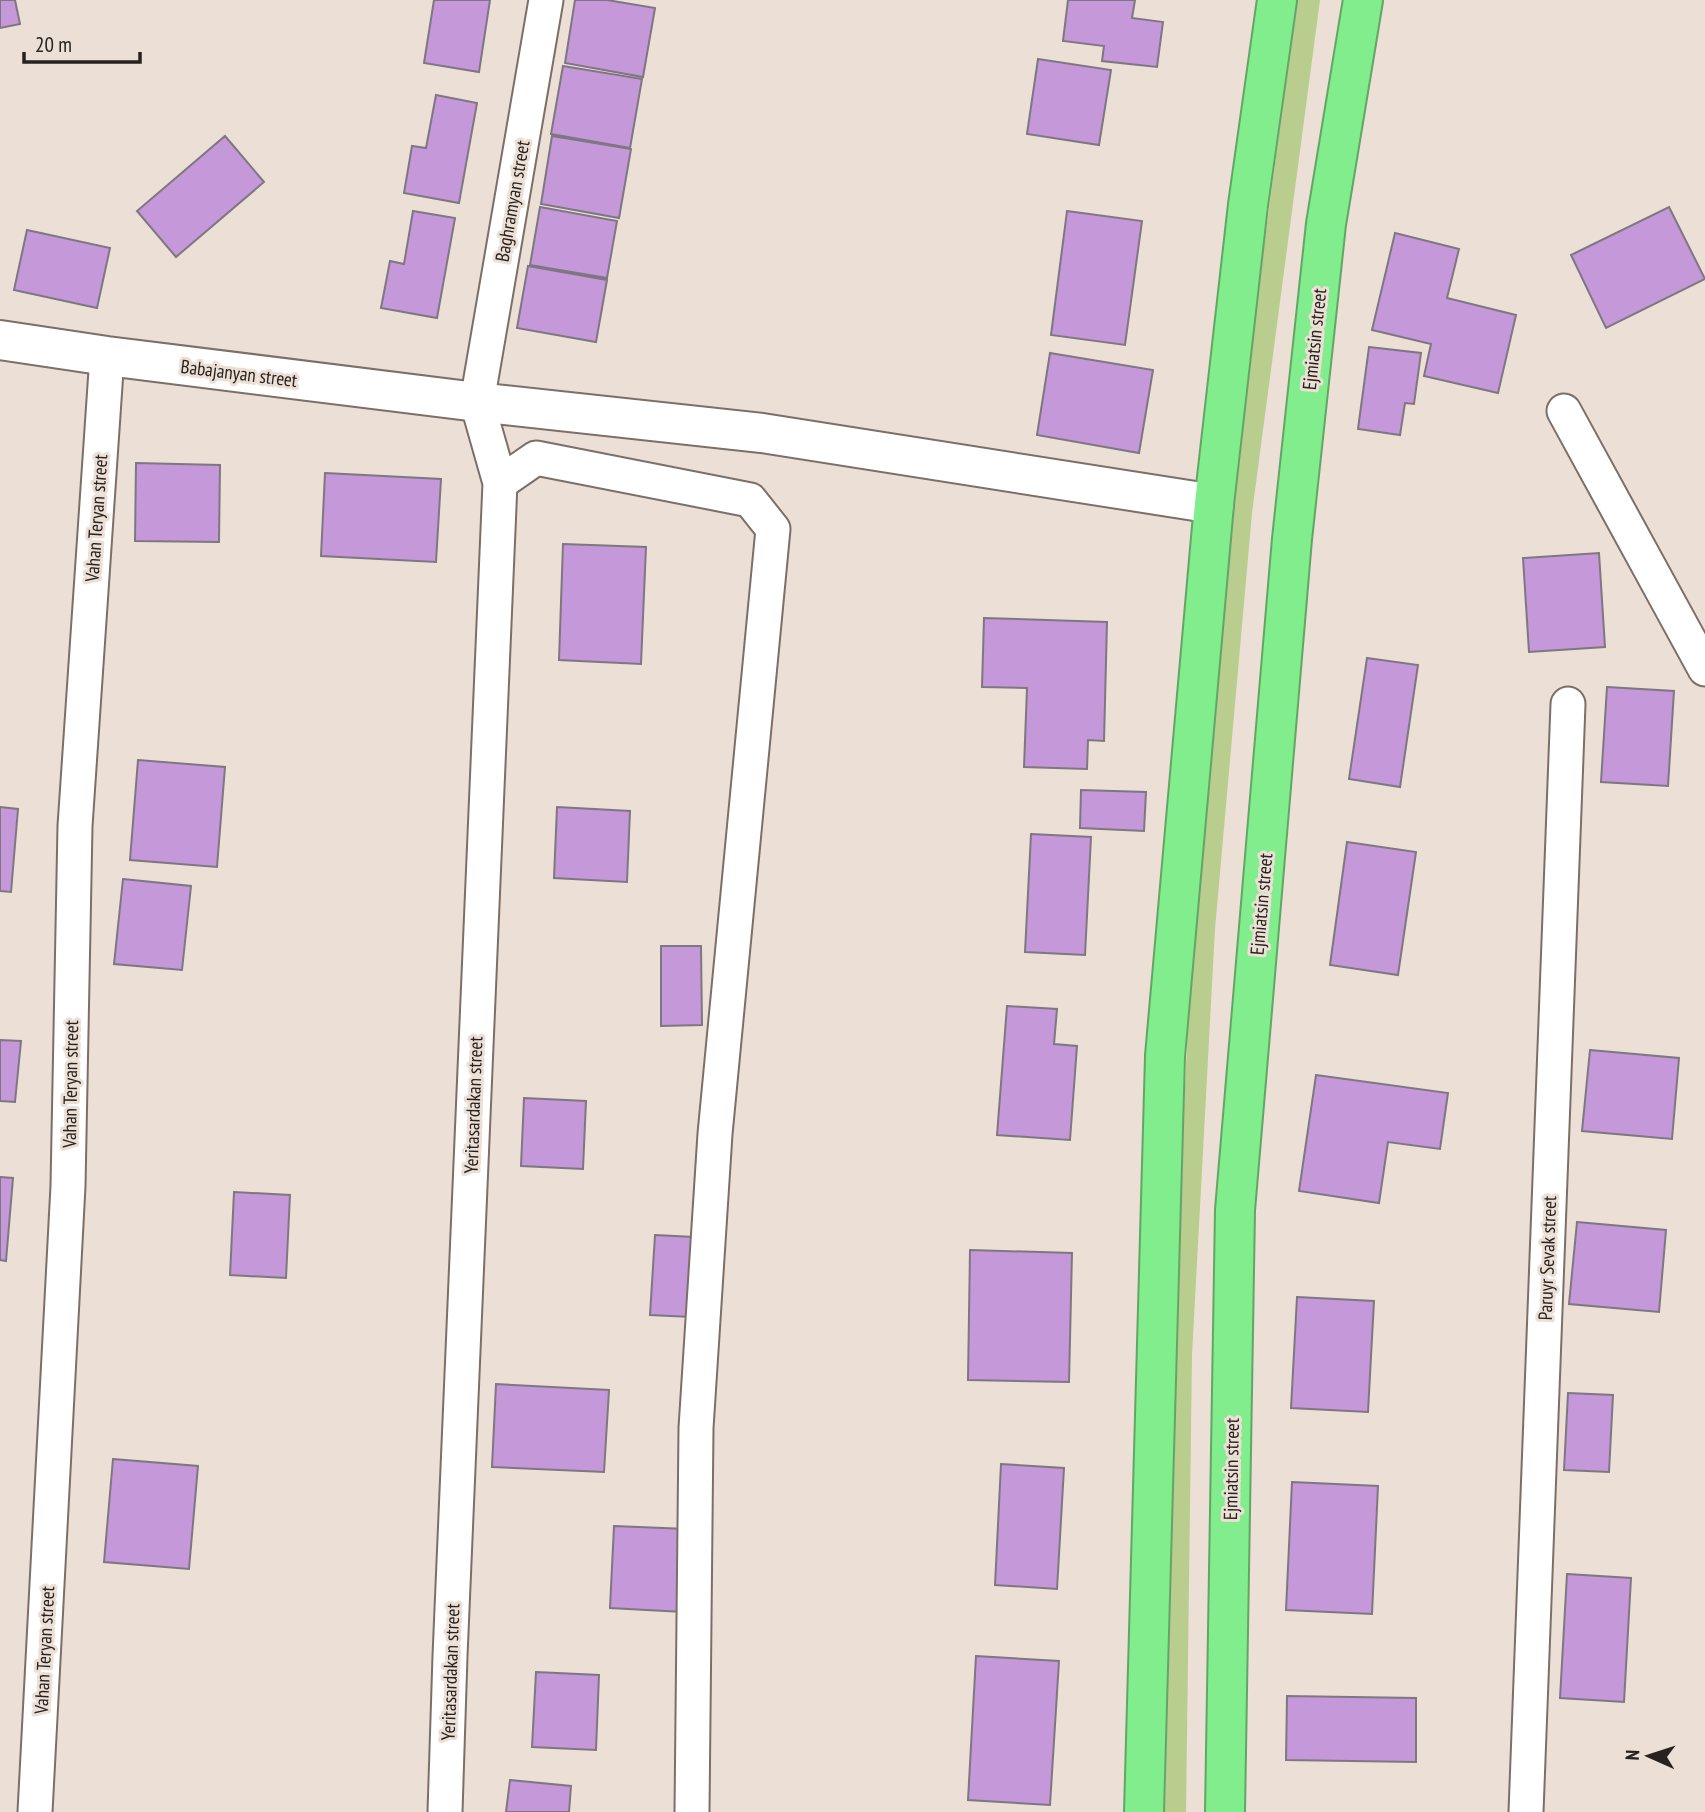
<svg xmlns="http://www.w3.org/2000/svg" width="1705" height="1812" font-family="'PT Sans Narrow',sans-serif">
<rect width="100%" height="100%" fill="#ecdfd6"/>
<path fill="#b9cd8e" d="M1297,0H1320L1252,513L1215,929L1192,1355L1186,1812H1165L1170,1382L1193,928L1228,514Z"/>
<path fill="#c598d9" stroke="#7e7781" stroke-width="2" d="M0,0H15L20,24L0,28Z
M434,0H490L479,72L424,63Z
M575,0H607L655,8L643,77L565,63Z
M1068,0H1135L1132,18L1163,22L1157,67L1102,61L1104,46L1063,41Z
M1038,59L1111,70L1099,145L1027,134Z
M563,66L642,79L630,148L551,134Z
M436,95L477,103L459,203L404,193L412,146L426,148Z
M225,136L264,182L176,257L137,211Z
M552,136L631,149L619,218L541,204Z
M540,207L617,221L607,278L530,265Z
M1669,207L1705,279L1606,328L1571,255Z
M413,211L455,218L437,318L381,308L390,261L404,264Z
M1067,211L1142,221L1125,345L1051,335Z
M27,230L110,248L97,308L14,290Z
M1395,233L1459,249L1447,298L1516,315L1498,393L1424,376L1431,344L1372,330Z
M528,266L607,280L596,342L517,328Z
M1369,347L1421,353L1414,404L1405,403L1400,435L1358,429Z
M1050,353L1153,370L1139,453L1037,435Z
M136,463L220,465L219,542L135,541Z
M325,473L441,479L436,562L321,556Z
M563,544L646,547L641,664L559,660Z
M1599,553L1605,647L1529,652L1523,558Z
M984,618L1107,622L1104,741L1088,740L1087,769L1024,767L1027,688L982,687Z
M1367,658L1418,665L1400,787L1349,779Z
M1607,687L1674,691L1668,786L1601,782Z
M138,760L225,767L217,867L130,860Z
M1081,790L1146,792L1144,831L1080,828Z
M0,807L18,809L11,892L0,891Z
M557,807L630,811L627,882L554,878Z
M1031,834L1091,837L1085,955L1025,952Z
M1347,842L1416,852L1398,975L1330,965Z
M123,879L191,886L182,970L114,964Z
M661,946H701L702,1025L661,1026Z
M1007,1006L1057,1009L1054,1044L1077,1046L1070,1140L997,1135Z
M0,1040L21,1041L15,1102L0,1101Z
M1590,1050L1679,1058L1672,1139L1582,1131Z
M1316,1075L1448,1093L1440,1149L1388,1142L1379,1203L1299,1191Z
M524,1098L586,1101L583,1169L521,1166Z
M0,1177L13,1178L6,1261L0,1260Z
M234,1192L290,1195L286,1278L230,1275Z
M1577,1222L1666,1230L1659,1312L1569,1304Z
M655,1235L694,1237L691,1317L650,1315Z
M970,1250L1072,1253L1069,1382L968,1380Z
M1297,1297L1374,1301L1368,1412L1291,1408Z
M496,1384L609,1390L604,1472L492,1467Z
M1568,1393L1613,1395L1609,1472L1564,1470Z
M113,1459L198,1466L189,1569L104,1562Z
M1001,1464L1064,1468L1057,1589L995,1585Z
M1292,1482L1378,1486L1372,1614L1286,1610Z
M614,1526L687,1529L683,1612L610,1608Z
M1567,1574L1631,1578L1624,1702L1560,1698Z
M976,1656L1059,1661L1050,1805L968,1800Z
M536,1672L599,1675L596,1750L532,1747Z
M1287,1696L1416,1698V1762L1286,1760Z
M510,1780L571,1786L569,1812H506Z"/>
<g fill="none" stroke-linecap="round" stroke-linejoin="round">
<defs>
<path id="street" d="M1564,411L1705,669
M500,483L536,458L750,500L773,529L715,1134L696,1428L692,1812
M35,1812L68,1186L75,826L107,356
M445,1812L450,1656L500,483L477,402L546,0
M1526,1812L1568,704"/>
<path id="secondary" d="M0,340L107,356L477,402L762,433L1214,504"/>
<path id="highway" d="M1144,1812L1165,1056L1214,504L1248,205L1277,0
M1225,1812L1235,1210L1292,539L1326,224L1363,0"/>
</defs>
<use href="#street" stroke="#7b6f68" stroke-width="37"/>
<use href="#secondary" stroke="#7b6f68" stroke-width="42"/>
<use href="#highway" stroke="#62a666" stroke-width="42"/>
<use href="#street" stroke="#fff" stroke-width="33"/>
<use href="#secondary" stroke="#fff" stroke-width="38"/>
<use href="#highway" stroke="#81ed8c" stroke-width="38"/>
</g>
<g text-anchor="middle" stroke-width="6" stroke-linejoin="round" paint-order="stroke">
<g font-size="19" fill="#27221f" stroke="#ecdfd6">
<text transform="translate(512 201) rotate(-80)" y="7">Baghramyan street</text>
<text transform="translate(1314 339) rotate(-84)" y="7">Ejmiatsin street</text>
<text transform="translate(239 373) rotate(7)" y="7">Babajanyan street</text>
<text transform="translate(96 518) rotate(-86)" y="7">Vahan Teryan street</text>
<text transform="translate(1261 904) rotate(-85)" y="7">Ejmiatsin street</text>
<text transform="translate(70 1084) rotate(-89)" y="7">Vahan Teryan street</text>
<text transform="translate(473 1105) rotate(-88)" y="7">Yeritasardakan street</text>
<text transform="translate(1547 1258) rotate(-88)" y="7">Paruyr Sevak street</text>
<text transform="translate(1231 1469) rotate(-89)" y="7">Ejmiatsin street</text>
<text transform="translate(44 1650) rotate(-87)" y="7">Vahan Teryan street</text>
<text transform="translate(450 1672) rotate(-88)" y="7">Yeritasardakan street</text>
</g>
</g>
<g transform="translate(1649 1756) rotate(273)" stroke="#ecdfd6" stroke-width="5" paint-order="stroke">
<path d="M0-5L12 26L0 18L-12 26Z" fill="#27221f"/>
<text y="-10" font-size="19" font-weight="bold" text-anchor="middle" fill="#27221f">N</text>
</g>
<path d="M24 52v10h116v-10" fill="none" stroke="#27221f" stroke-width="3.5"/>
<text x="35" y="52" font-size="21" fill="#27221f" stroke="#ecdfd6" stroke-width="5" paint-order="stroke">20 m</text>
</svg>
